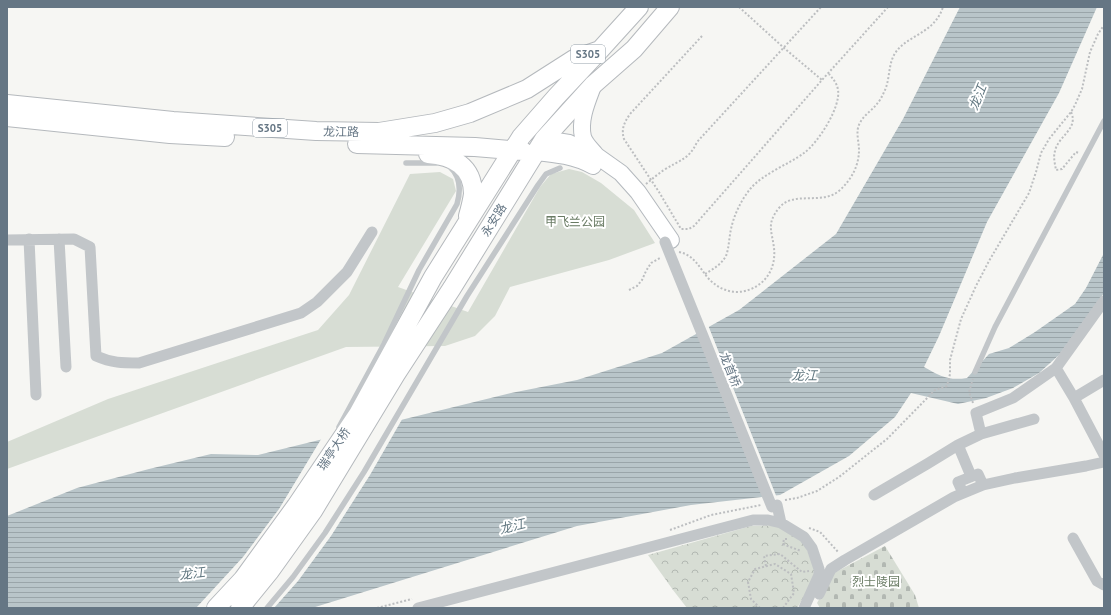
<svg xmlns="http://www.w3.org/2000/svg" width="1111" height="615" font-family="'PT Sans','Noto Sans SC',sans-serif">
<defs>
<pattern id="forest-crowns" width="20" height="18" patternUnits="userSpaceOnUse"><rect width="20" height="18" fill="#d7ddd4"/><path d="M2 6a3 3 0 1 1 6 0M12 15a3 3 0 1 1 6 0" fill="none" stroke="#b2b8b2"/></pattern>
<pattern id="cemetery-stones" width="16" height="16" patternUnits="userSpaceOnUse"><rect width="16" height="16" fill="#d7ddd4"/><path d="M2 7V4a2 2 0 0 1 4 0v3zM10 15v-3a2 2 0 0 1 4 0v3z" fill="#b2b8b2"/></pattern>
<pattern id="water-rules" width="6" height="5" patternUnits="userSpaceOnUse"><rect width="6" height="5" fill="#b9c5c9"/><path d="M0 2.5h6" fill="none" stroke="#9aa5a9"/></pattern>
</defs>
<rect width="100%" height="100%" fill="#f6f6f3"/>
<path fill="#d7ddd4" d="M569,169L582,172L601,183L634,210L655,243L609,260L510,287L495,316L475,336L445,346L346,347L7,469V442L108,399L318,330L349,295L410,174L440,172L453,179L456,191L398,287L468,312L540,187L551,174Z"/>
<path fill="url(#forest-crowns)" d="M776,525L803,539L817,576L797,608H687L673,590L648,555L751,526Z"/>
<path fill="url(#cemetery-stones)" d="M885,546L915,595L919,608H820L817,603L834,573Z"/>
<path fill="url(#water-rules)" d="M960,7H1097L1059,93L987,222L939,336L924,367C940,376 949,381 967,378L989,354L1009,348L1035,332L1075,304L1086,288L1104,253V293L1059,355L1039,373L1013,388L986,398L958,404L911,393L895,417L849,456L780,495L691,505L577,526L312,608H7V516L77,488L149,469L211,454L258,455L511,393L577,380L662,353L739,310L836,234L903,119Z"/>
<path fill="#f6f6f3" d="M708,325L777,498L764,499L697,331Z
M404,416L370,475L331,536L298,581L274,608H196L243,557L279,509L323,436Z"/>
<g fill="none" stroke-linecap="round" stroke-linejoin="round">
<defs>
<path id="secondary" d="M593,86C587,102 579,120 583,137C585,144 592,150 596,155
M544,139L569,143L597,156L621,173L638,192L671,240
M536,152C556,154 575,156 593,166"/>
<path id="primary" d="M7,104L173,121L316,131L379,132L435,123L470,113L527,89L574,59L600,50L639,7
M7,117L170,134L225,137
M357,144L475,147L523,151
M428,154C453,156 473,166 473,194C472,201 470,209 468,216
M216,608L243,579L296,506L358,414L433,277L521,137L556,97L600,50
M240,608L270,571L313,511L396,374L452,288L544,139L593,85L634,49L670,7"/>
</defs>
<use href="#secondary" stroke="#b4b9be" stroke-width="18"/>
<use href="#primary" stroke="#b5b9bd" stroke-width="20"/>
<path stroke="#bcbec0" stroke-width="2" stroke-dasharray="2 2" stroke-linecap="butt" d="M739,7L784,48L822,80
M702,36L630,114C624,123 621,129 624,139L659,192L681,229H689L694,226L822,80L888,7
M1071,112C1079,129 1058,136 1055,151C1053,157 1055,164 1056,170L1062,169L1076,152L1079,153
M646,184C652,179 658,174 664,170C679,160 689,160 697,142L821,7
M679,252C694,255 699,267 708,278C719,290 735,296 751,289C768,282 776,266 774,248C772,231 766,224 779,208C793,190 823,206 840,190C852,179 859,165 859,150C859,141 855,131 860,123C863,116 871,111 876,105C879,102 882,97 884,92C890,81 888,66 894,55C905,35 934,35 943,7
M705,274C713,269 721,265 726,256C729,248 729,238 731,229C734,215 741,200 751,188C763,174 789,164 804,153C818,143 841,107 838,90C837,83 833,79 829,74
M629,290L637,286L642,280L646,271L651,263L660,258
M973,403L969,392L973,379
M785,500L797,498L817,491L839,477L887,439L935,390L947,386L950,374V360L961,319L976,286L989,261L1029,193L1036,172L1041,153L1049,139L1071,112L1075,105L1082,89L1090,52L1098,34L1104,25
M809,528L820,532L839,553
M670,530L711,515L761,505
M787,539H784L783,544L785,545L801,551
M766,566L764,556L780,554L802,572L809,571
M377,608L412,599
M760,608L751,599L748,582L755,569L775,564L791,574L794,593L783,608"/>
<path stroke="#c2c6c9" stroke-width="5.5" d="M406,163H436
M975,372L995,327L1104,121
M339,427L384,344L419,270L457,204C461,190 461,177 450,167
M267,608L293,577L325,533L364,472L467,296L538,185L546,174L560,168"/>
<path stroke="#c2c6c9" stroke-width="11" d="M29,239L36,395
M59,239L66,367
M7,240L74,239L90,247L96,356C112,363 122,363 139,363L301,313L317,302L347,272L372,232
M1056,368L1074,398L1104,455
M1074,398L1104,380
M981,434L976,413L1013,398L1056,368L1104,301
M958,445L971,476
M963,493L958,482L978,474L983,485
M874,495L927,464L958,445L981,434L1034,419
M777,505L781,523
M1073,538L1097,581L1104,585
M819,594L831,569L845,560L954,497L983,485L1015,478L1086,466L1104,462
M418,608L753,520H768L781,523L804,537L812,548L819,569V575L804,608"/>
<use href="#secondary" stroke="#fff" stroke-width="16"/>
<use href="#primary" stroke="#fff" stroke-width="18"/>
<path stroke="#c2c6c9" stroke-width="11" d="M665,242L772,507"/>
</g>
<g text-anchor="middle" stroke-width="4" stroke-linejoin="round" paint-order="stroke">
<g fill="#fff" stroke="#939fa9" stroke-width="1">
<rect x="571" y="45" width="34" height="18" rx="3"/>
<rect x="253" y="119" width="34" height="18" rx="3"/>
</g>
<g font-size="11" font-weight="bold" fill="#657684">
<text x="588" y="58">S305</text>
<text x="270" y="132">S305</text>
</g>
<g font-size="12" fill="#657684" stroke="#fff">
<text transform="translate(341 132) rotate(1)" y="4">龙江路</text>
<text transform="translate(494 220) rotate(-58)" y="4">永安路</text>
<text transform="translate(730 370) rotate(68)" y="4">龙首桥</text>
<text transform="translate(334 449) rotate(-56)" y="4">瑞亭大桥</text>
</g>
<g font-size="12" fill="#697b64" stroke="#fff">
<text x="575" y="226">甲飞兰公园</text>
<text x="876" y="586">烈士陵园</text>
</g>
<g font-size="13" font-style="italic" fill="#617780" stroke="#fff">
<text transform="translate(977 97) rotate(-68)" y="5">龙江</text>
<text x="804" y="380">龙江</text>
<text transform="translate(512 526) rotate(-14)" y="5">龙江</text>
<text transform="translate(192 573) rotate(-7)" y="5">龙江</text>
</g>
</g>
<rect width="1111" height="615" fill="none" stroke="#657684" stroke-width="16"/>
</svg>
